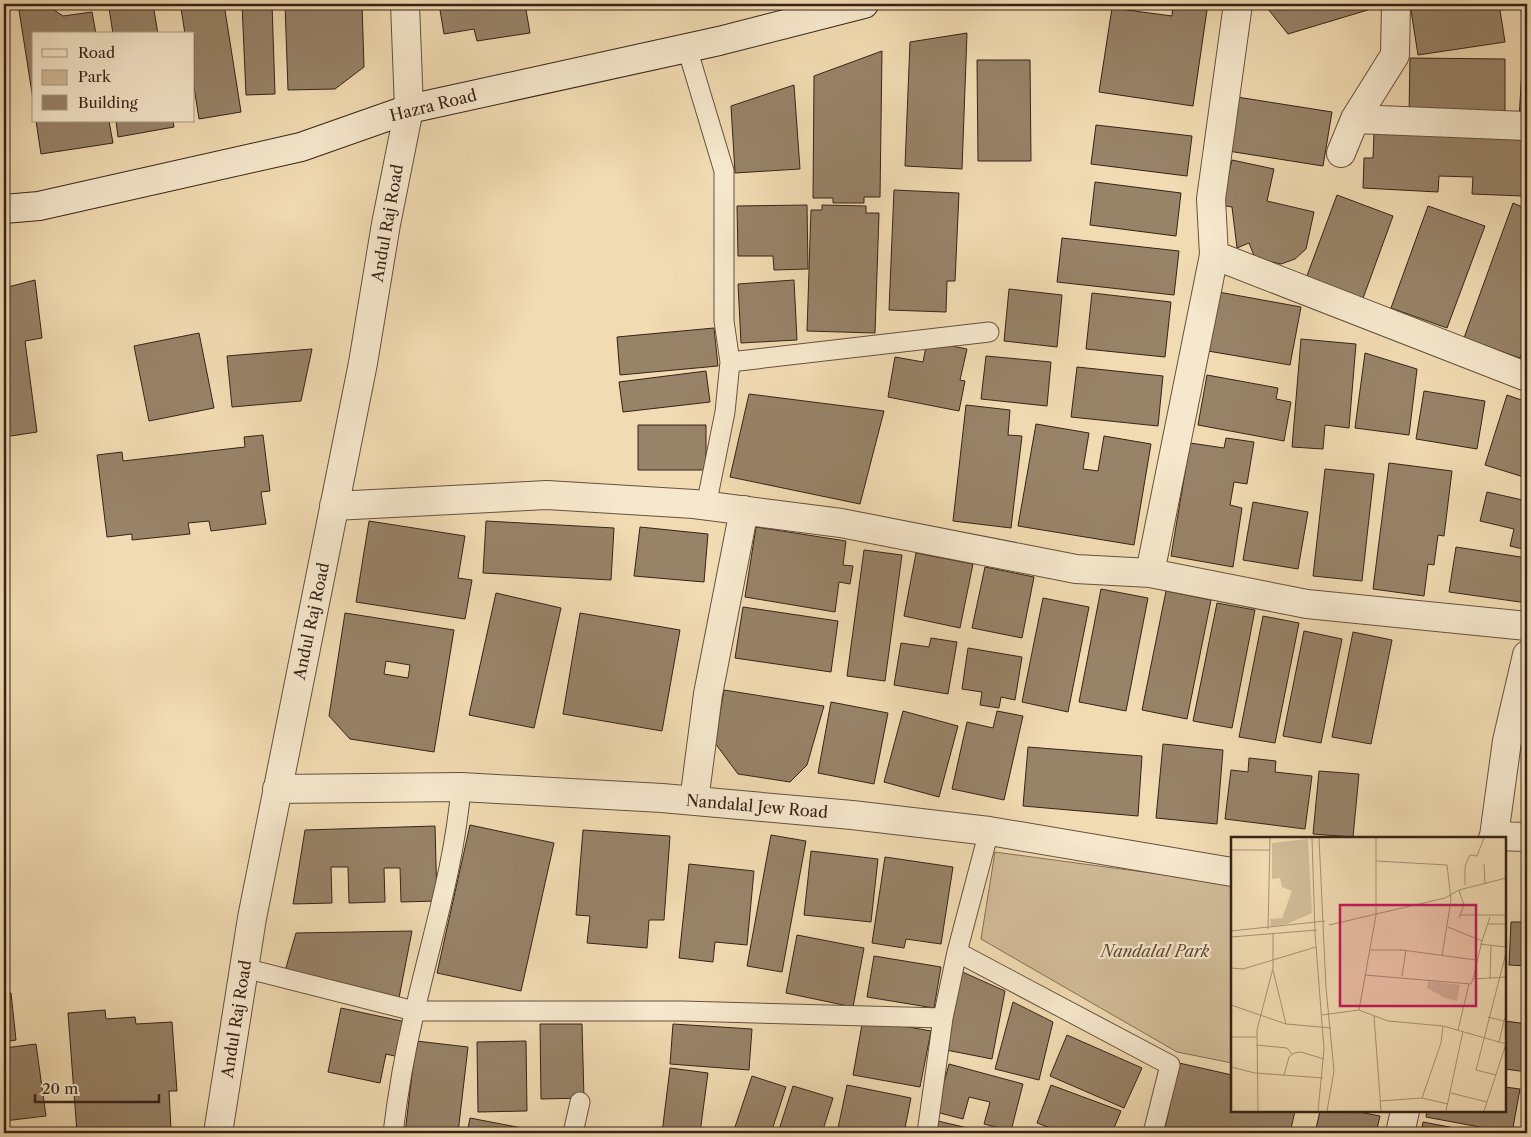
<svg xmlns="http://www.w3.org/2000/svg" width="1531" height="1137" font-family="'Libre Caslon Text',serif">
<rect width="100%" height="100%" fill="#f1dbb2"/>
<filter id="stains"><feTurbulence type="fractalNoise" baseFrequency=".004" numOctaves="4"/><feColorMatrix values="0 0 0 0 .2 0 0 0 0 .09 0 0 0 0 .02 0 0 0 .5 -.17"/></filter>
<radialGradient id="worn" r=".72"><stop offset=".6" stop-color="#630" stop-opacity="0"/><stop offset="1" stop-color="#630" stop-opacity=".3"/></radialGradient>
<path fill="#d1bc98" stroke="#847058" d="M995,852L1232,884V1063L1177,1052L981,939Z"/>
<path fill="#978368" stroke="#362318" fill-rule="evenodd" d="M134,4H153L158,34H113L109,8Z
M204,4H224L241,112L199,119L194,87V34H185L181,8Z
M242,4H272L275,94L246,95Z
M285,4H362L364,67L335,89L288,90Z
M439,4H525L530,33L477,41L474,29L444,34Z
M1264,4H1380L1381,6L1288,34Z
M1410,4H1499L1505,42L1418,55Z
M1173,5L1207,10L1193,106L1099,92L1112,8L1172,16Z
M48,6L63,16L92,12L96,34H34V106L19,10Z
M967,33L962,169L905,166L910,42Z
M882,51L880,197H864V203H833V198H813L814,76Z
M1410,58L1505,59V114H1409Z
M977,60H1030L1031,161H978Z
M1522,69H1527V120L1519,119Z
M794,85L800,169L735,173L731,106Z
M1237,97L1332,112L1323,166L1228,151Z
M36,121H109L113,143L41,154Z
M116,121H173L174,127L118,137Z
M1096,125L1192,136L1187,176L1091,164Z
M1374,133L1527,140V179H1523V196L1472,194L1473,177L1439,176L1438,192L1363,188L1364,158H1373Z
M1232,160L1274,169L1267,201L1314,212L1306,249L1295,259L1281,264L1255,258L1249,243L1237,248L1232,207L1221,205Z
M1095,182L1181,193L1176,236L1090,225Z
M894,190L959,193L955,281H947L946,312L889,310Z
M1337,195L1393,216L1362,301L1305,281Z
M1513,203L1527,209V338L1520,358L1464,338Z
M807,205L808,269L774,270L773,256H738L737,206Z
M822,205L866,206V213H879L875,333L807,331L811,210H822Z
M1428,206L1485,226L1447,328L1391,308Z
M1062,238L1179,251L1174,295L1057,282Z
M35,280L42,338L25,341L37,432L4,437V288Z
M794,280L797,340L741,343L738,284Z
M1009,289L1062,295L1057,347L1004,341Z
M1213,291L1301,307L1290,365L1202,350Z
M1092,293L1171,302L1165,357L1086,349Z
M714,328L718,366L620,375L617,337Z
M199,333L214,408L149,421L134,346Z
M1301,339L1356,344L1349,428L1325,425L1323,449L1292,447Z
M927,341L967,349L960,380L965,381L959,411L888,397L895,357L923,362Z
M312,349L301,401L232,407L227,356Z
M1365,353L1417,369L1409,435L1355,428Z
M986,356L1051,362L1047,406L981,399Z
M1077,367L1163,376L1158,426L1071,417Z
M706,371L710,402L623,412L619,382Z
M1207,375L1278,388L1276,399L1291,402L1284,441L1198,425Z
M1424,391L1485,401L1477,449L1416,439Z
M749,394L884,411L860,504L730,477Z
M1507,395L1527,402V438H1525L1521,451L1527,453V478L1485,465Z
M966,405L1010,410L1008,435L1022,436L1011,528L953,521Z
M1036,424L1089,433L1083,469L1098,471L1104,436L1151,444L1134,545L1018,526Z
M638,425H706V470H638Z
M263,435L270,491L261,492L266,524L211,531L209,521L188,523L190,534L132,540V534L107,537L97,455L122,452L123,461L245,447L244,437Z
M1226,438L1254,442L1247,484L1234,482L1230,505L1242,508L1233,567L1171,556L1190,443L1224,448Z
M1389,463L1452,471L1444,536L1438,535L1434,565L1428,564L1424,596L1373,589Z
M1325,469L1374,474L1362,581L1313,576Z
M1487,492L1527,501V550L1510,546L1514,529L1480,521Z
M1253,502L1308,512L1298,569L1243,560Z
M369,521L465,536L458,578L472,580L465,619L356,602Z
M486,521L614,528L611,580L483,573Z
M640,527L708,534L704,582L634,576Z
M756,527L846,541L843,565L853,566L850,584L839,582L835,612L745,597Z
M1456,547L1527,558V603L1449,592Z
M864,550L902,555L885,681L847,676Z
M916,553L973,564L960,628L904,616Z
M985,567L1034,577L1022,638L972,628Z
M1101,589L1148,598L1126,711L1079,702Z
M1166,591L1211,600L1187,719L1142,710Z
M496,593L561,608L534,728L469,715Z
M1043,598L1089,607L1068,712L1022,702Z
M1217,603L1255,610L1232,728L1193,721Z
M743,607L838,621L831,672L735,658Z
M345,613L454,630L434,752L350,739L329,716ZM386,661L410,665L408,678L384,674Z
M580,613L680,630L662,731L563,714Z
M1263,616L1299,623L1275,743L1239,737Z
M1304,631L1342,639L1321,743L1283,736Z
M1353,632L1392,640L1371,744L1332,737Z
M931,638L957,642L948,694L894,685L901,643L929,647Z
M968,648L1022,657L1015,700L1001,697L999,708L980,705L982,692L962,689Z
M724,690L824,706L807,765L790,782L738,774L715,743Z
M831,702L888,713L874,784L818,773Z
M903,711L958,726L939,797L884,782Z
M997,711L1023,716L1004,800L952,789L967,722L993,728Z
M1163,744L1223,750L1217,824L1156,818Z
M1028,747L1142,756L1138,816L1023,806Z
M1249,758L1276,761L1275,772L1312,776L1305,829L1225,819L1231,770L1248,772Z
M1319,771L1359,774L1353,837L1313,834Z
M470,825L554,843L521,991L437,973Z
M435,826L437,901L401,902L400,868H384L385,902L349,903L348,867H331L332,903L293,904L305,830Z
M583,830L670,836L664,920H649L647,948L587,943L590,916L576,915Z
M771,835L806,841L782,972L747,966Z
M811,851L878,859L871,922L804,915Z
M885,857L953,867L941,944L906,939L904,948L872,943Z
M689,864L754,871L747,945L715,942L713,962L679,958Z
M1511,922H1527V966L1509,965Z
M412,931L398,1003L285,971L296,933Z
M797,935L864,948L853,1007L786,993Z
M874,956L941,967L934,1008L867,997Z
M958,970L1005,991L992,1059L941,1049Z
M11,993L16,1040L4,1042V994Z
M1013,1002L1053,1022L1039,1080L995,1069Z
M341,1008L406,1022L399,1057L386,1054L380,1083L328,1072Z
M105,1010L106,1019L135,1017L136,1024L172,1022L177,1091H169L171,1130L167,1133H77L68,1013Z
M863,1019L931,1031L920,1087L853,1075Z
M1505,1021L1527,1024V1072L1505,1069Z
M540,1024H582L584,1098L541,1099Z
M673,1024L752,1029L749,1070L670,1064Z
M1067,1035L1142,1068L1124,1108L1050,1076Z
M416,1041L468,1047L458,1133H405Z
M526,1041L527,1111L478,1112L477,1042Z
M36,1044L46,1116L4,1121V1048Z
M1179,1063L1232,1075V1111H1295L1290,1133H1164Z
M949,1064L1023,1084L1011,1131L984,1124L990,1102L969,1097L963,1119L936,1112Z
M670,1068L708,1073L700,1133H662Z
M752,1076L786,1087L771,1133H733Z
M847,1085L911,1098L904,1133H837Z
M1051,1085L1121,1111L1112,1133H1064L1037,1123Z
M793,1086L833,1098L822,1133H778Z
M1505,1087L1520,1089L1512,1133L1426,1117L1427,1111H1505Z
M1320,1111H1354L1380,1116L1376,1133H1315Z
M470,1118L548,1133H467Z
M938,1121L989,1133H935Z
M1423,1122L1481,1133H1421Z"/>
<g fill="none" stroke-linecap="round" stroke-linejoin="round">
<defs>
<path id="lane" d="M687,48L724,171V321L730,362L725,412L706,506
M730,362L989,332
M957,952L1170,1065L1153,1133
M244,968L414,1011H682L943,1018
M393,1133C398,1092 405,1051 415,1010C432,936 455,863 461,787
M573,1133L580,1102
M927,1133L943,1018L957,952L989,831"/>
<path id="street" d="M1355,119L1527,126
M1341,153L1355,119L1395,55L1396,4
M1214,255L1527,377
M334,506L547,495L694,504L841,523L1076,569L1150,573L1307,604L1527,626
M1150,573L1214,255L1211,199L1238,4
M277,789L461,787L662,798L852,815L989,831L1232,872
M694,801L708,694L744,510
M1494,836L1507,741L1527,655
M1493,838L1494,836L1527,837
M218,1133L252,918L363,363L386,224L409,109L405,4
M1400,1133L1405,1111"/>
<path id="secondary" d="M4,209L39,206L301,147L409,109L719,41L864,4"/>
</defs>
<use href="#lane" stroke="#65513e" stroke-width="21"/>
<use href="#street" stroke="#65513e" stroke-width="30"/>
<use href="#secondary" stroke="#362318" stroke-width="30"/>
<use href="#lane" stroke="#f6e8cd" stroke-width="19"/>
<use href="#street" stroke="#f6e8cd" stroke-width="28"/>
<use href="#secondary" stroke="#f6e8cd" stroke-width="28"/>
</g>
<g text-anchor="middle" stroke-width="4.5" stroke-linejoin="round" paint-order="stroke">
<g font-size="16" fill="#362318" stroke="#f6e8cd">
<text transform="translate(433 105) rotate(-14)" y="6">Hazra Road</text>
<text transform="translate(387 223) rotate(-80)" y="6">Andul Raj Road</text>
<text transform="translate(311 621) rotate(-78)" y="6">Andul Raj Road</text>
<text transform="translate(757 806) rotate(5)" y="6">Nandalal Jew Road</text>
<text transform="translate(236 1019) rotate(-81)" y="6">Andul Raj Road</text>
</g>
<g font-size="16" font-style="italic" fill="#5d4938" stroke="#f6e8cd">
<text x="1155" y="957">Nandalal Park</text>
</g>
</g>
<g transform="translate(1231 837)">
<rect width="275" height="275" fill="#f1dbb2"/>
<path d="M77,2L81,76L56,87L40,89L39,82L51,81L61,54L51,50L49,41L41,42V6ZM197,144L229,148L226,164L214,161L196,151Z" fill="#d1bc98"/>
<path fill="none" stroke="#a69174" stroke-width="1" d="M81,1L84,96L93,212L87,274M88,1L95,151L103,234L96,274M0,13H39M145,24L216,28L220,63L211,119M253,27L254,47M234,48V29L239,18L246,19L253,1M229,78H275M228,81L233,68L228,53M257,87H275M98,88L214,61L228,53L275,41M217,90L251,104L242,142M37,92L39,1M0,94L94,84M0,100L86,93M251,104L259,80M249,107L275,110M139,113H171L245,123M0,131L12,132L85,110M42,133L55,187M134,138L240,147L242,142L275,140M171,139L175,113M259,142L260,108M0,168L55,187L100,191M128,173L145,78V1M91,178L128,173L157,184L212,189L275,207L253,274M143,179L150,274M257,180L273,184L275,177M227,193L238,147M0,200H26M268,205L273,184M25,208L56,211L61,217M0,230L24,236L92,241M53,238L58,220L63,216L70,215L93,222M265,238L245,233L275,116M220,256L256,265M191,261L210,206L212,189M149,264L191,261L217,267M27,274L26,193L42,131V97M215,274L232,194"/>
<path fill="#c2185b" fill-opacity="0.15" stroke="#c2185b" stroke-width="2.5" d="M109,68H245V169H109Z"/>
<rect width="275" height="275" fill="none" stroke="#362318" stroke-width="2.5"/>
</g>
<rect width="1531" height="1137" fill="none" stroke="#f1dbb2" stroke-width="20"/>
<rect x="5" y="5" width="1521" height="1127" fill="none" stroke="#362318" stroke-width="2.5"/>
<rect x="10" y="10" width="1511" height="1117" fill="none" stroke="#362318"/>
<rect x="32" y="32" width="162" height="90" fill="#f6e8cd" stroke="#a99985"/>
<rect x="42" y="49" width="25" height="8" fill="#f6e8cd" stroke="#a99985"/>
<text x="78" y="58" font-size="15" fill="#362318">Road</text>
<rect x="42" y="70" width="25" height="15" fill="#d1bc98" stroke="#a99985"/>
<text x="78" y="82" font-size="15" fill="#362318">Park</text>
<rect x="42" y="95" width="25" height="15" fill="#978368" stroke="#a99985"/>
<text x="78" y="108" font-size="15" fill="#362318">Building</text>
<path d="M35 1094v8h124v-8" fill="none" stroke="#362318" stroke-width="2.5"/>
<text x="42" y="1094" font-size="15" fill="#362318" stroke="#f6e8cd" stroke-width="4" paint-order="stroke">20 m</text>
<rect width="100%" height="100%" filter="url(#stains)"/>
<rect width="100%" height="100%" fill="url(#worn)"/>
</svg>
